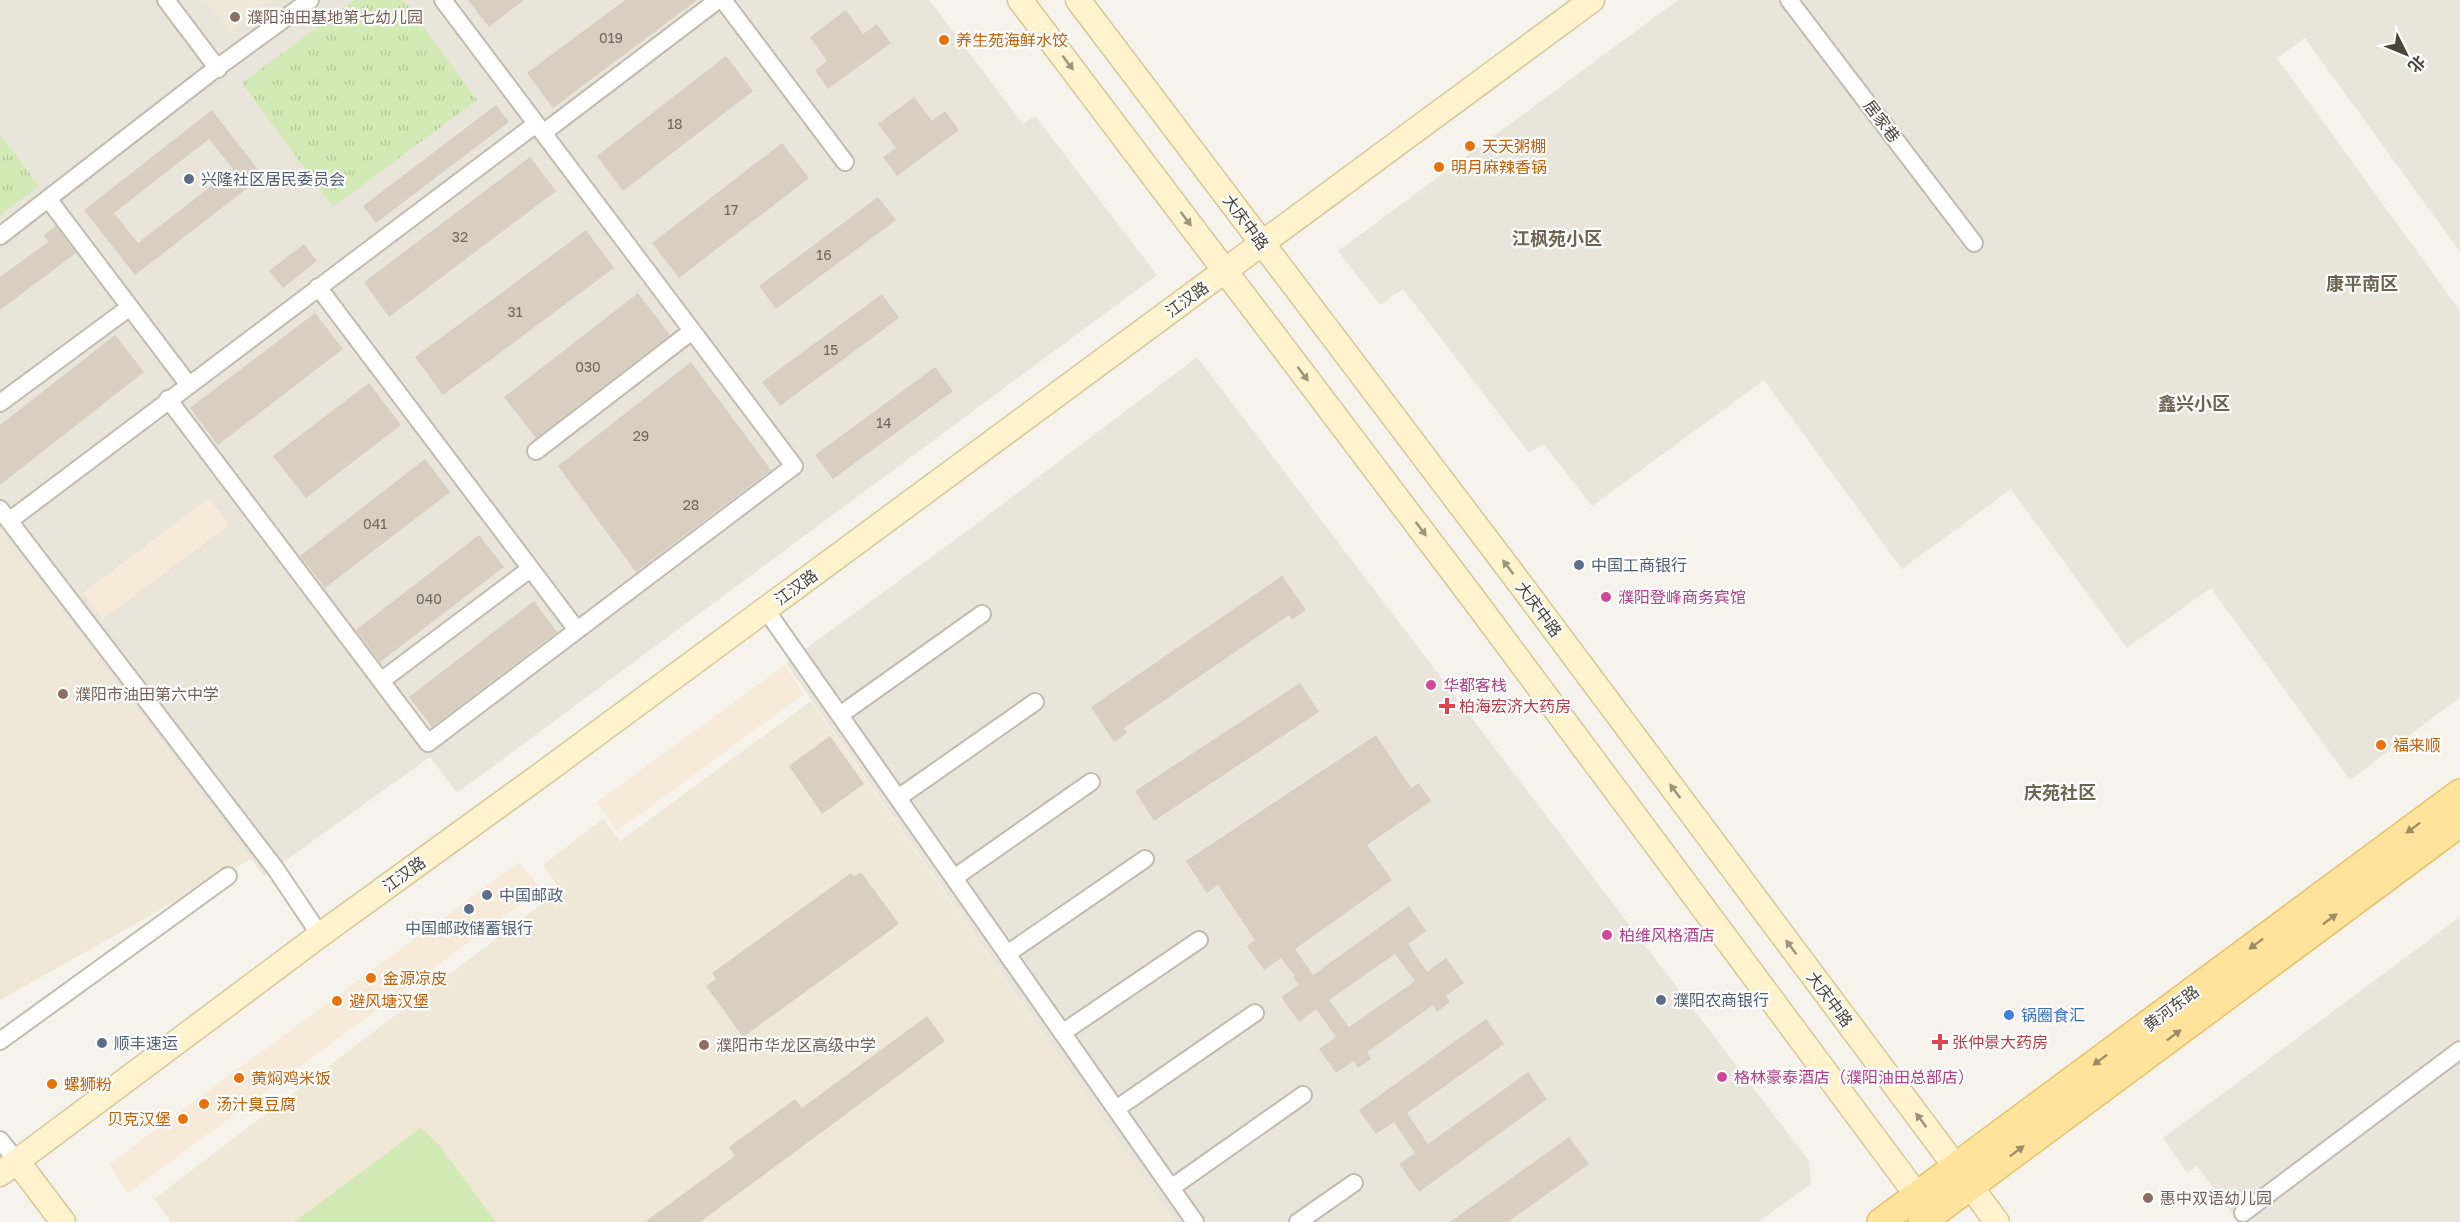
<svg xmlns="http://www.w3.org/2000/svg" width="2460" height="1222" font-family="'Golos Text','Noto Sans SC',sans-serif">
<defs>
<pattern id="park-tufts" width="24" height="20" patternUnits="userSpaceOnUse" patternTransform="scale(1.5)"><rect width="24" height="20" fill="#d2eab5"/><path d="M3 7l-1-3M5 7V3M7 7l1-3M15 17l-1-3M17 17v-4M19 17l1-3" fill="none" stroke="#b6ca9c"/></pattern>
</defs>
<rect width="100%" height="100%" fill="#f6f3ec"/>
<path fill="#eae5da" d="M0,0H929L1023,124L1035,116L1157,275L457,793L430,757L264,876L0,529Z
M1678,0H2460V252L2305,38L2277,58L2460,311V697L2350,780L2211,588L2127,648L2011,489L1902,569L1764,380L1592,506L1544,444L1529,453L1403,289L1380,305L1338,251Z
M1197,357L1809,1161L1811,1184L1758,1222H1174L786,663L959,537Z
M2460,917V1222H2239L2197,1166L2187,1173L2163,1138Z"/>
<path fill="#f7ead8" d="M209,498L229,525L103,619L83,593Z
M785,665L804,694L617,831L597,802Z
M519,862L541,889L128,1193L109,1164Z"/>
<path fill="#efe8d6" d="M205,0H274L230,33Z
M0,529L251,859L0,1000Z
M811,701L1174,1222H171L154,1199L560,890L543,865L603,819L620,841Z"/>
<path fill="#d2eab5" d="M421,1128L439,1145L496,1222H294Z"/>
<path fill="url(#park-tufts)" d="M354,0H404L477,100L333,207L242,83Z
M0,134L39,186L0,216Z"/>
<path fill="#d8cfc1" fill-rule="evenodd" d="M468,0H524L489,27Z
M625,0H697L553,108L527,73Z
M846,10L863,34L877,24L891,43L828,89L815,70L827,61L810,37Z
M726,56L753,91L623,191L597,156Z
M914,97L932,121L945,111L959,130L897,176L883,157L896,148L878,124Z
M496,105L509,122L376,223L363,206Z
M212,110L263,176L135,275L84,210ZM209,139L233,169L138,243L114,213Z
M782,143L809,178L679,278L652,243Z
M530,157L556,191L389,317L364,282Z
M878,197L896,220L776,309L759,286Z
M56,226L76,253L0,310V277L48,242L44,235Z
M586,230L614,268L443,395L415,357Z
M304,244L317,261L283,288L269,271Z
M638,293L670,335L536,438L504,397Z
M882,294L899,318L780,406L762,382Z
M315,313L343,349L218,445L190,408Z
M115,335L144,372L0,485V425Z
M691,362L771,470L636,572L558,466Z
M935,367L953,391L833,479L815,455Z
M369,383L401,425L306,498L273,456Z
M425,459L450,492L325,588L300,556Z
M479,535L504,567L380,662L356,630Z
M1282,576L1306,610L1292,620L1289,615L1124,728L1127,733L1114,742L1091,707Z
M534,601L557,632L432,727L409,697Z
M1300,683L1319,712L1154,821L1135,791Z
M1376,735L1411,788L1419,783L1431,801L1367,845L1392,880L1295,949L1313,975L1409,906L1426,931L1408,944L1427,972L1446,958L1464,983L1446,996L1450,1002L1437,1012L1433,1005L1367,1052L1371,1059L1358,1068L1354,1061L1336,1073L1319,1049L1336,1037L1316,1009L1299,1022L1281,997L1299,985L1293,977L1295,976L1281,958L1264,970L1247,946L1255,940L1218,885L1207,893L1186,861ZM1395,954L1415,981L1349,1027L1329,1000Z
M830,736L864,784L822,814L789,766Z
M861,872L899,924L743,1037L706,986L716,979L712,973L851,873L854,877Z
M927,1016L945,1041L700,1222H645L735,1156L729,1147L795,1099L802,1108Z
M1486,1019L1504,1044L1407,1113L1428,1144L1528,1072L1547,1099L1419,1192L1399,1164L1415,1153L1394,1122L1376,1134L1359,1110Z
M1569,1137L1589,1164L1508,1222H1450Z"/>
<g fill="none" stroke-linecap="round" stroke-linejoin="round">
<defs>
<path id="street" d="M166,0L218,69
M723,0L845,162
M1789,0L1974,243
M543,133L718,0
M49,200L188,384
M0,236L210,73L310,0
M318,287L577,630
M168,399L428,743L794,466L443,0
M0,403L130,307
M536,451L692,331
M0,509L275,868L320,935
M9,521L536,124
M766,610L1195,1222
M381,681L530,569
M840,715L982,614
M898,798L1035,702
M954,878L1091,782
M1007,954L1145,859
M1062,1033L1199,940
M0,1041L228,876
M1116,1109L1255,1013
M0,1140L17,1161
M1171,1188L1303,1095
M2243,1213L2460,1050
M1298,1222L1354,1183"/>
<path id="secondary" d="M1020,0L1475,601L1928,1210
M1078,0L1512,573L1997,1222
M17,1161L63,1222
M0,1174L320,935L549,769L1592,0"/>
<path id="primary" d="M1881,1222L2460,793
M1922,1222L2460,823"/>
</defs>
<use href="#street" stroke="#c2bbae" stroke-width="20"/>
<use href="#secondary" stroke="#d6c79b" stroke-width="27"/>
<use href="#primary" stroke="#e6c16a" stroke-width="30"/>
<use href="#street" stroke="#fff" stroke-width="16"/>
<use href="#secondary" stroke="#fff3cd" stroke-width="24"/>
<use href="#primary" stroke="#ffe39c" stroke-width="27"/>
</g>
<defs><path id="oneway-solid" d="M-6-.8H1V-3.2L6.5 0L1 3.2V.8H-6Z" transform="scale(1.5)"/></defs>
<g fill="#9c937c">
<use href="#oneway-solid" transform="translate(1068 63) rotate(53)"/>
<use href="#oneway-solid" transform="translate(1186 219) rotate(53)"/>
<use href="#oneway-solid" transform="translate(1303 374) rotate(53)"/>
<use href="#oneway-solid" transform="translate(1421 529) rotate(53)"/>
<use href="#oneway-solid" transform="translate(1508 567) rotate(-127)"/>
<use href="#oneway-solid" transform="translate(1675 791) rotate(-127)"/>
<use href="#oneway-solid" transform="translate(1791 947) rotate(-127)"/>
<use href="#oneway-solid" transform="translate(1921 1120) rotate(-127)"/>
</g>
<g fill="#9c8c66">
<use href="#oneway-solid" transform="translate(2413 828) rotate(143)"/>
<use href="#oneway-solid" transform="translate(2330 919) rotate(-37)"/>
<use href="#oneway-solid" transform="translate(2256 944) rotate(143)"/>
<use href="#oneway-solid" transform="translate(2174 1035) rotate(-37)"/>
<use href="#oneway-solid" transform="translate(2100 1060) rotate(143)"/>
<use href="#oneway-solid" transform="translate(2017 1151) rotate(-37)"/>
</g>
<g fill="#8d6e63" stroke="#fff" stroke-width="2">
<circle cx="235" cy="17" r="6"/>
<circle cx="63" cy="694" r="6"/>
<circle cx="704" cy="1045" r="6"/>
<circle cx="2148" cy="1198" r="6"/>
</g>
<g fill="#e8710a" stroke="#fff" stroke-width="2">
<circle cx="944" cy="40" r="6"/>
<circle cx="1470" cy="146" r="6"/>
<circle cx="1439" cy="167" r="6"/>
<circle cx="2381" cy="745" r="6"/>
<circle cx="371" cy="978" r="6"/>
<circle cx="337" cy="1001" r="6"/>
<circle cx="239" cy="1078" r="6"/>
<circle cx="52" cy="1084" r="6"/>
<circle cx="204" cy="1104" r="6"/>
<circle cx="183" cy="1119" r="6"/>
</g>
<g fill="#5c6f8a" stroke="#fff" stroke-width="2">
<circle cx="189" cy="179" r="6"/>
<circle cx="1579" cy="565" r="6"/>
<circle cx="487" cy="895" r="6"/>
<circle cx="469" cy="909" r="6"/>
<circle cx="1661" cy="1000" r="6"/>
<circle cx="102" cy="1043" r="6"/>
</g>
<g fill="#d1479c" stroke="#fff" stroke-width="2">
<circle cx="1606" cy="597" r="6"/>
<circle cx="1431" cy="685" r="6"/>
<circle cx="1607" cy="935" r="6"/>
<circle cx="1722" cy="1077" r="6"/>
</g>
<g fill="#e0444e" stroke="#fff" stroke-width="2">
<path d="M1444 697h6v6h6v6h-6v6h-6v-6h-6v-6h6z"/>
<path d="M1937 1033h6v6h6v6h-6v6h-6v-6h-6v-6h6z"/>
</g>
<circle fill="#3f7fe0" stroke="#fff" stroke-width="2" cx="2009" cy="1015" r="6"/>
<g text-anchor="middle" stroke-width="4.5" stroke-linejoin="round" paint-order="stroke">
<g font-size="14" fill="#6e675b">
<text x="611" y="43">019</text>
<text x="675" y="129">18</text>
<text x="731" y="215">17</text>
<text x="460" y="242">32</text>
<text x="824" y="260">16</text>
<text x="515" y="317">31</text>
<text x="831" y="355">15</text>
<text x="588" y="372">030</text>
<text x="884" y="428">14</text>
<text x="641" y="441">29</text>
<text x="691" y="510">28</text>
<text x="375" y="529">041</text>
<text x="429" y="604">040</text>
</g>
<g font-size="16" fill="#785e54" stroke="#fff" text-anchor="start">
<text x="247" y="23">濮阳油田基地第七幼儿园</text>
<text x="75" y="700">濮阳市油田第六中学</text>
<text x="716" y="1051">濮阳市华龙区高级中学</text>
<text x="2160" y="1204">惠中双语幼儿园</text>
</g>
<g font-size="16" fill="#c56008" stroke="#fff" text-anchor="start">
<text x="956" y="46">养生苑海鲜水饺</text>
<text x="1482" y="152">天天粥棚</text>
<text x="1451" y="173">明月麻辣香锅</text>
<text x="2393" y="751">福来顺</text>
<text x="383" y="984">金源凉皮</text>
<text x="349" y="1007">避风塘汉堡</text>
<text x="251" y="1084">黄焖鸡米饭</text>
<text x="64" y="1090">螺狮粉</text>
<text x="216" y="1110">汤汁臭豆腐</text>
<text x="171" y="1125" text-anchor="end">贝克汉堡</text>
</g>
<g font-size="16" fill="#4b4439" stroke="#fff">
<text transform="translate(1882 121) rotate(53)" y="6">居家巷</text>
<text transform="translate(1246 222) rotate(53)" y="6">大庆中路</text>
<text transform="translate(1187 299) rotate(-36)" y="6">江汉路</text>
<text transform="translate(796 587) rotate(-36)" y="6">江汉路</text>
<text transform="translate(1539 609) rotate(53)" y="6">大庆中路</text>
<text transform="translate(404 874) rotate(-36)" y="6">江汉路</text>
<text transform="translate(1830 999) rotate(53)" y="6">大庆中路</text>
<text transform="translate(2171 1008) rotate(-37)" y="6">黄河东路</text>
</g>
<g font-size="16" fill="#4e5e75" stroke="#fff" text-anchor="start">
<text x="201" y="185">兴隆社区居民委员会</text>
<text x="1591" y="571">中国工商银行</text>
<text x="499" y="901">中国邮政</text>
<text x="469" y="934" text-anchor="middle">中国邮政储蓄银行</text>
<text x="1673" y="1006">濮阳农商银行</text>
<text x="114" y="1049">顺丰速运</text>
</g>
<g font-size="16" fill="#b23c85" stroke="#fff" text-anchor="start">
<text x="1618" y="603">濮阳登峰商务宾馆</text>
<text x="1443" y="691">华都客栈</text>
<text x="1619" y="941">柏维风格酒店</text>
<text x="1734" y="1083">格林豪泰酒店（濮阳油田总部店）</text>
</g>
<g font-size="16" fill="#be3a42" stroke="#fff" text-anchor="start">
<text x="1459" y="712">柏海宏济大药房</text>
<text x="1952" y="1048">张仲景大药房</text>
</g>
<g font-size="16" fill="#366cbe" stroke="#fff" text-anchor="start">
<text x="2021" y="1021">锅圈食汇</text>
</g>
<g font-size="18" font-weight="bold" fill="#6e6250" stroke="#fff">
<text x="1557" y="245">江枫苑小区</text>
<text x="2362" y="290">康平南区</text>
<text x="2194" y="410">鑫兴小区</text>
<text x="2060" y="799">庆苑社区</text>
</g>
</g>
<g transform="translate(2406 54) rotate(133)" stroke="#ffffff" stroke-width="4.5" paint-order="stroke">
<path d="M0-4.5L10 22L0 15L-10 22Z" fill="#4b4439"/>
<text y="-9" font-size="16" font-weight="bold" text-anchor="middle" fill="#4b4439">北</text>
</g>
</svg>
